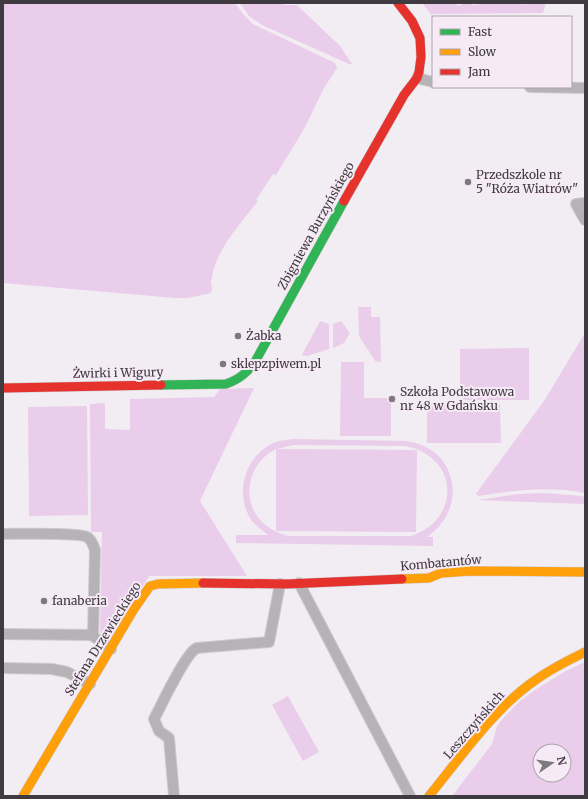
<svg xmlns="http://www.w3.org/2000/svg" width="588" height="799" font-family="Merriweather,serif">
<rect width="100%" height="100%" fill="#f2edf2"/>
<path fill="#eacdea" fill-rule="evenodd" d="M3,3H235L243,14L253,24L335,63L337,68L324,88L304,129L276,175L273,174L256,200L258,201C242,222 222,243 214,268C213,272 212,277 211,281C211,285 213,288 211,293L188,298H175L3,283Z
M240,3H283V5H297L340,46L352,64H349L262,25L249,16Z
M422,3H453L460,6L462,3H468L473,5L493,3H521L526,5L527,3H546L543,13L431,14Z
M358,307H371V317H380L381,362L375,361L359,336Z
M320,321L329,324V349L307,356L302,355Z
M341,321L350,333L344,343L333,348V324Z
M585,333V493C549,486 514,490 479,496L476,494L483,484L544,401Z
M529,348V400H460V349Z
M341,362H364V398H391V436H340Z
M254,388L200,501L247,576H149L113,637L110,639L104,640L103,637L100,632L102,532H91L90,404L105,403V429L130,430V399L214,397L220,389Z
M500,404L501,443H427V405Z
M87,406L88,515L29,516L28,407Z
M294,439L406,441C458,448 469,508 427,537H433V546L236,543V535H268C263,531 257,527 252,521C233,494 245,454 276,442C282,440 288,440 294,439ZM293,445L405,446C459,456 462,519 411,536H288C279,533 271,530 264,524C239,501 248,463 276,449V531L416,532L417,450L277,449Z
M545,493L582,496L585,497V504L477,500L518,494Z
M585,662V796H452L492,744L497,726L506,715L520,701L538,688L566,671ZM540,751H564V775H540Z
M288,696L319,752L303,761L272,705Z"/>
<g fill="none" stroke-linecap="round" stroke-linejoin="round">
<defs>
<path id="street" d="M417,78L433,82
M530,87L585,88
M585,203L576,204L585,220
M3,534C17,534 78,532 87,537C92,540 93,545 95,550L93,636
M299,583L410,796
M3,634L89,635L93,636L111,649
M3,668L52,669L67,672L90,684
M174,796L169,738L159,731L154,719C161,706 186,652 197,648L269,642L280,584"/>
<path id="fast" d="M161,385L226,384C240,379 248,372 256,360L344,201"/>
<path id="slow" d="M402,579L429,578L441,573L470,571L585,572
M23,796L134,609L150,586L158,584L203,583
M429,796C461,757 495,707 537,679C552,668 569,660 585,652"/>
<path id="jam" d="M344,201L404,95L417,78L419,72L421,57L420,38L412,21L398,3
M3,388L161,385
M203,583L287,584L402,579"/>
</defs>
<use href="#street" stroke="#cecace" stroke-width="12"/>
<use href="#fast" stroke="#cecace" stroke-width="10"/>
<use href="#slow" stroke="#cecace" stroke-width="10"/>
<use href="#jam" stroke="#cecace" stroke-width="10"/>
<use href="#street" stroke="#b6b3b6" stroke-width="10"/>
<use href="#fast" stroke="#30b455" stroke-width="9"/>
<use href="#slow" stroke="#ff9f0a" stroke-width="9"/>
<use href="#jam" stroke="#e5322d" stroke-width="9"/>
</g>
<g fill="#7e797e" stroke="#f5eaf5" stroke-width="1.5">
<circle cx="468" cy="182" r="4"/>
<circle cx="238" cy="336" r="4"/>
<circle cx="223" cy="364" r="4"/>
<circle cx="392" cy="399" r="4"/>
<circle cx="44" cy="601" r="4"/>
</g>
<g text-anchor="middle" stroke-width="4" stroke-linejoin="round" paint-order="stroke">
<g font-size="12" fill="#403b40" stroke="#f5eaf5" text-anchor="start">
<text x="476" y="179">Przedszkole nr<tspan x="476" dy="14">5 "Róża Wiatrów"</tspan></text>
<text x="246" y="340">Żabka</text>
<text x="231" y="368">sklepzpiwem.pl</text>
<text x="400" y="396">Szkoła Podstawowa<tspan x="400" dy="14">nr 48 w Gdańsku</tspan></text>
<text x="52" y="605">fanaberia</text>
</g>
<g font-size="12" fill="#403b40" stroke="#f5eaf5">
<text transform="translate(316 226) rotate(-61)" y="4">Zbigniewa Burzyńskiego</text>
<text transform="translate(118 373) rotate(-1)" y="4">Żwirki i Wigury</text>
<text transform="translate(441 563) rotate(-5)" y="4">Kombatantów</text>
<text transform="translate(103 639) rotate(-58)" y="4">Stefana Drzewieckiego</text>
<text transform="translate(474 725) rotate(-49)" y="4">Leszczyńskich</text>
</g>
</g>
<rect width="588" height="799" fill="none" stroke="#403b40" stroke-width="8"/>
<rect x="432" y="16" width="140" height="72" fill="#f5eaf5" stroke="#ada4ad"/>
<rect x="440" y="29" width="20" height="6" fill="#30b455" stroke="#ada4ad"/>
<text x="468" y="36" font-size="12" fill="#403b40">Fast</text>
<rect x="440" y="49" width="20" height="6" fill="#ff9f0a" stroke="#ada4ad"/>
<text x="468" y="56" font-size="12" fill="#403b40">Slow</text>
<rect x="440" y="69" width="20" height="6" fill="#e5322d" stroke="#ada4ad"/>
<text x="468" y="76" font-size="12" fill="#403b40">Jam</text>
<g transform="translate(552 763) rotate(77)"><circle r="19" fill="#f5eaf5" stroke="#ada4ad"/>
<path d="M0-3L7 15L0 10L-7 15Z" fill="#7e797e"/>
<text y="-6" font-size="11" font-weight="bold" text-anchor="middle" fill="#403b40">N</text>
</g>
</svg>
